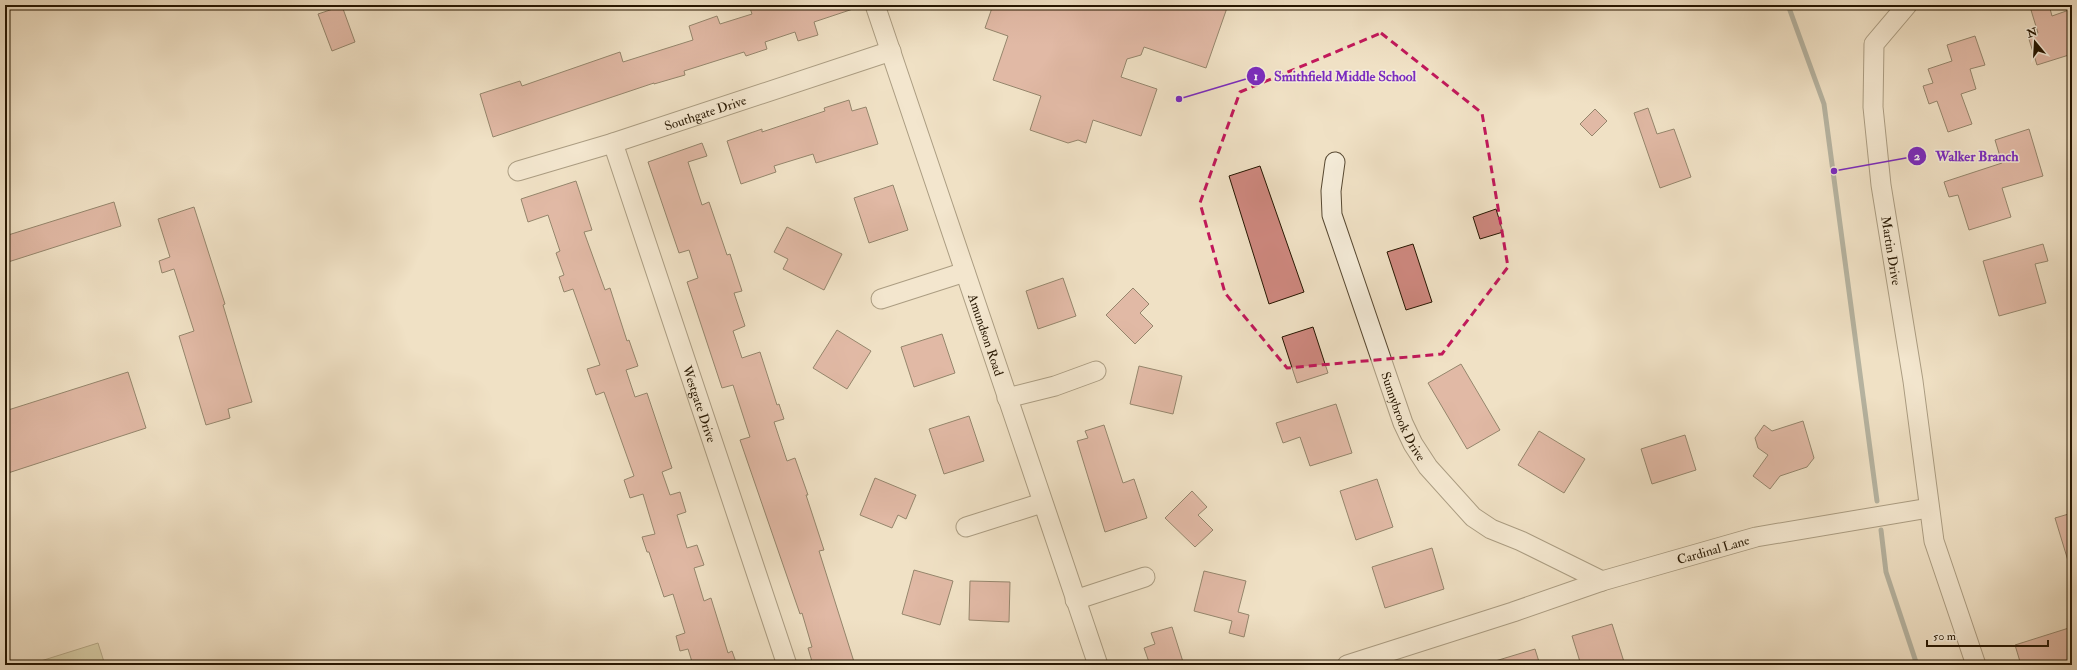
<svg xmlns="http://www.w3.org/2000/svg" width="2077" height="670" font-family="'IM FELL Double Pica',serif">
<rect width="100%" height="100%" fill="#f0e1c5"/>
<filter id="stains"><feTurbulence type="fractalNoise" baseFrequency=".005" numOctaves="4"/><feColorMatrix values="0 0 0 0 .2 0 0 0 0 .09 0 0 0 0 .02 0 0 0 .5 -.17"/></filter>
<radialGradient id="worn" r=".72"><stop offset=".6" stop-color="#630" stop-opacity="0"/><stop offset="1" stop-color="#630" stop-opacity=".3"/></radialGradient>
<path fill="#c1c190" stroke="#746c48" d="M98,643L105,665H28Z"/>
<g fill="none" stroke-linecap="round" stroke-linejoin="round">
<path stroke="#6e7972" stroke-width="5" d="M1788,5L1824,104L1877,501
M1881,530L1886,572L1917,665"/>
</g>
<path fill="#ce887f" stroke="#261601" d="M749,5H856V8L814,22L818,35L798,41L795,32L765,42L767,49L746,56L744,52L684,71L685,75L654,84V83L493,137L480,94L520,81L522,86L620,52L623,62L693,40L689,26L717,16L720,24L752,14Z
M993,5H1228L1206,68L1144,47L1141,55L1127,59L1121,77L1157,89L1141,136L1093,120L1086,143L1078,140L1068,143L1030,130L1041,96L993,80L1008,36L985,28Z
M2045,5H2049L2052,16L2072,9V54L2037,65L2028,36L2038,33L2031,10Z
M342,6L355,42L332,51L318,14Z
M1975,36L1985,65L1970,69L1976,89L1961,94L1972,124L1948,132L1937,101L1929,104L1923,86L1933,83L1928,69L1952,61L1947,45Z
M849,100L852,111L866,107L878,144L816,163L813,154L774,166L776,172L741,184L727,141L762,129V132L825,111L824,108Z
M1648,108L1657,134L1674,129L1691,177L1660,188L1634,113Z
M1595,109L1607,121L1592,136L1580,124Z
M2029,129L2043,176L2002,188L2011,217L1969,230L1958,195L1949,197L1944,182L2002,163L1995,140Z
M702,143L707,156L688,162L702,205L709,202L727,255L730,254L742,291L734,293L745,326L733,331L742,358L760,352L777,405L779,404L784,419L774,422L787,461L795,458L808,495H806L824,550L819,551L855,665H813L808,648L812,647L802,613L800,614L740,440L750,437L733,385L722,388L687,282L698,278L689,250L679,253L648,162Z
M1260,166L1304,292L1269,304L1229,176Z
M576,181L592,230L584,232L605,290L610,288L627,341L629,340L638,366L626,370L635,397L647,393L672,468L662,472L670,495L680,492L686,512L677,515L687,548L697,545L704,565L694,568L704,601L711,598L728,653L732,651L737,665H693L688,649L680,651L676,636L685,633L673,594L664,597L649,552H647L642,537L655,534L643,494L630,498L624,480L634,476L604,392L596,395L587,369L600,365L573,289L564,292L559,277L564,275L556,253L560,251L548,215L528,222L521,199Z
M893,185L908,230L869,243L854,198Z
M114,202L121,226L5,263V236Z
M194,207L225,304L223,305L252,402L228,409L230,418L206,425L179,336L194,331L174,269L162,273L159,261L170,257L158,219Z
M1496,209L1503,232L1480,239L1473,217Z
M787,227L842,254L824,290L783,269L788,259L774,252Z
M1413,244L1432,302L1406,310L1387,252Z
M2043,244L2048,261L2035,264L2046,303L1999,316L1983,261Z
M1063,278L1076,316L1038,329L1026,291Z
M1133,288L1149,304L1140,313L1153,326L1135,344L1106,315Z
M1313,327L1328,373L1297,383L1282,337Z
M837,330L871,351L847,389L813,368Z
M942,334L955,373L914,387L901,347Z
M1461,364L1500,430L1467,449L1428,383Z
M1139,366L1182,376L1173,414L1130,404Z
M128,372L146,428L5,474V411Z
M1336,404L1352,453L1310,466L1300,437L1283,443L1276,423Z
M969,416L984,461L944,474L929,429Z
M1803,421L1814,458L1807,467L1780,476L1770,489L1753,476L1768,455L1758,448L1755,438L1764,425L1772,431Z
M1104,425L1123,483L1134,479L1147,518L1105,532L1077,441L1088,438L1085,431Z
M1539,431L1585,459L1564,493L1518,465Z
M1685,435L1696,470L1652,484L1641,449Z
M875,478L916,495L906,519L898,515L892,528L860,515Z
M1377,479L1393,527L1356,540L1340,491Z
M1192,491L1207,507L1198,515L1213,530L1195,547L1165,518Z
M2072,513V563L2069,564L2055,518Z
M1432,548L1444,589L1385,608L1372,567Z
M914,570L953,581L940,625L902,614Z
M1204,571L1246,581L1238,612L1249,615L1244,637L1229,633L1232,621L1194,611Z
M970,581L1010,582L1009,622L969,620Z
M1612,624L1625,665H1581L1572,636Z
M1172,627L1184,665H1150L1144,648L1155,644L1151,633Z
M2072,627V665H2021L2015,645Z
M1535,649L1540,665H1492V662Z"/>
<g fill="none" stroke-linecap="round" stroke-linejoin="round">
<defs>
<g id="minor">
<path id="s1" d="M875,5L1098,665"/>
<path id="s2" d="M1907,5L1874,44L1873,107L1881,185L1913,381L1934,541L1976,665"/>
<path id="s3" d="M613,143L787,665"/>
<path id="s4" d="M1335,162L1331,191L1332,215L1403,423L1413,444L1428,467L1473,517L1491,529L1521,541L1602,581"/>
<path id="s5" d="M518,171L613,143L891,51"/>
<path d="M881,299L965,272"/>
<path d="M1007,398L1055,386L1096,371"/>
<path d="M966,527L1042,503"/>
<path d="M1075,600L1145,577"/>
<path id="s6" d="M1347,665L1513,612L1602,581L1756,537L1929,508"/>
</g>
</defs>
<use href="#minor" stroke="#584932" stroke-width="21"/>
<use href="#minor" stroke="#f5ecd9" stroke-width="19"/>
</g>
<path d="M0 0H2077V670H0ZM1381,33L1482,113L1508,267L1442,354L1287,368L1225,293L1200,203L1240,92Z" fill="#f0e1c5" fill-opacity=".55" fill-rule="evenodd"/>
<path fill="none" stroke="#c2185b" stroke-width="3" stroke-dasharray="8 5" stroke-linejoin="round" d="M1381,33L1482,113L1508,267L1442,354L1287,368L1225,293L1200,203L1240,92Z"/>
<g text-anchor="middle" stroke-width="3" stroke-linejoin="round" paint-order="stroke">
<g font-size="13" fill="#261601" stroke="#f5ecd9">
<text dy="5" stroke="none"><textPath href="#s5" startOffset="196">Southgate Drive</textPath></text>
<text dy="5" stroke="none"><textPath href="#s2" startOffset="259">Martin Drive</textPath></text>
<text dy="5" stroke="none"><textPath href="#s1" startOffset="348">Amundson Road</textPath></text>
<text dy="5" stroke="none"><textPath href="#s3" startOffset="275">Westgate Drive</textPath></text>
<text dy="5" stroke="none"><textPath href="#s4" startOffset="267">Sunnybrook Drive</textPath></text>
<text dy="5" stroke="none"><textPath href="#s6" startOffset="384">Cardinal Lane</textPath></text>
</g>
</g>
<path fill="none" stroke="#7b2cbf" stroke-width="1.5" d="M1179 99L1256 76M1834 171L1917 156"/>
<g fill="#7b2cbf" stroke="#f5ecd9" stroke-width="1.5">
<circle cx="1179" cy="99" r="4"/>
<circle cx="1834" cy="171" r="4"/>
<circle cx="1256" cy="76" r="10"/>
<circle cx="1917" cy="156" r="10"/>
</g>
<g font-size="12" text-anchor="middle" font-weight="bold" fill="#fff">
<text x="1256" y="80">1</text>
<text x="1917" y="160">2</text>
</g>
<g font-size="14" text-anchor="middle" font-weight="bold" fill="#7b2cbf" stroke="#f5ecd9" stroke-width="3" stroke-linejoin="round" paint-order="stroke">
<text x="1345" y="81">Smithfield Middle School</text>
<text x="1977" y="161">Walker Branch</text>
</g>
<rect width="2077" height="670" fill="none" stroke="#f0e1c5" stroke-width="20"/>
<rect x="6" y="6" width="2065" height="658" fill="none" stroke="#261601" stroke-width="2"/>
<rect x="10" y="10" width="2057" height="650" fill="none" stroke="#261601"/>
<g transform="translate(2035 42) rotate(342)" stroke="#f5ecd9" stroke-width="3" paint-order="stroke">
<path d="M0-3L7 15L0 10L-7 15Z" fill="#261601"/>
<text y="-6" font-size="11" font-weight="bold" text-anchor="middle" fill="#261601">N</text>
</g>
<path d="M1927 640v6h121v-6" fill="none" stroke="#261601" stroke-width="2"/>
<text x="1933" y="640" font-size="12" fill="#261601" stroke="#f5ecd9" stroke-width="3" paint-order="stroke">50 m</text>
<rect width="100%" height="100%" filter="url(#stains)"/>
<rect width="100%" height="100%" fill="url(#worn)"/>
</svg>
